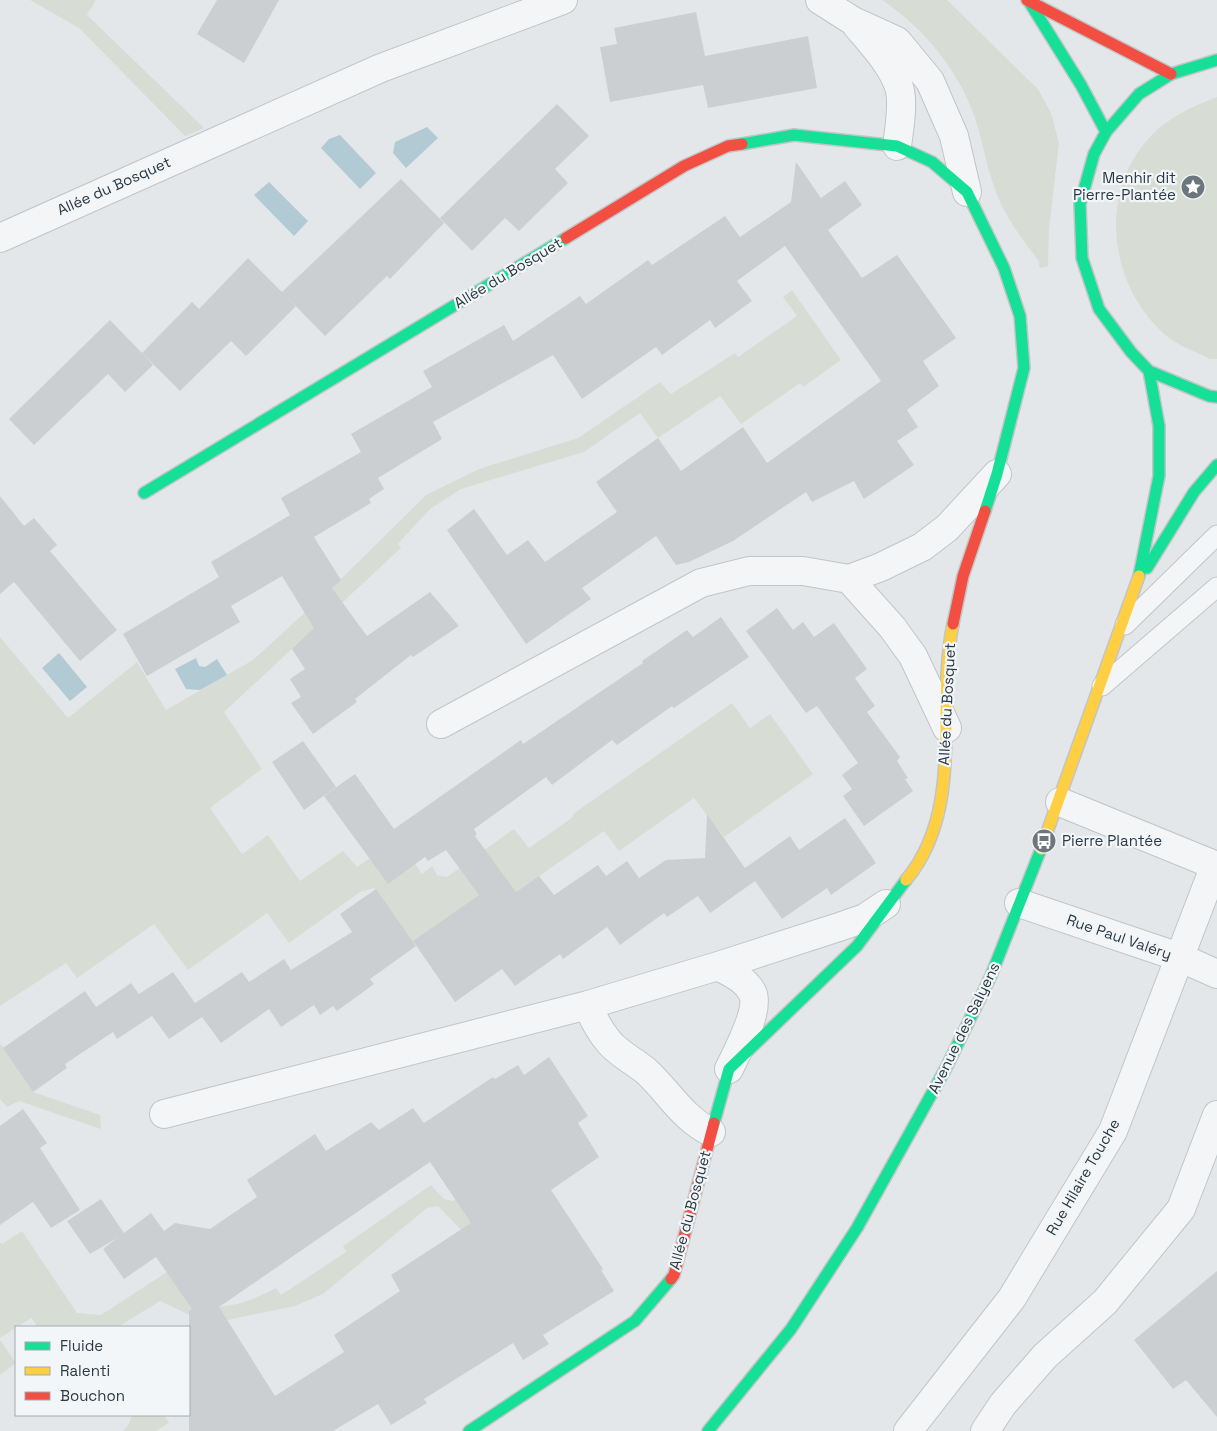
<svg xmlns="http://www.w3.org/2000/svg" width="1217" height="1431" font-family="'Space Grotesk',sans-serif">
<rect width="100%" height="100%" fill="#e4e7e9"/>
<path fill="#d7ddd4" d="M30,0H96L87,15L204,128L185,136L79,28Z
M882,0H947L1038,89L1051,113L1059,143L1049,229L1048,266L1040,268L1038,260C1024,241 1010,224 1000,202C988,175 984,146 975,118C959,71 924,28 882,0Z
M1217,97V359H1210C1197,352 1181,347 1169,338C1110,290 1096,196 1149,138C1168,117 1191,107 1217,97Z
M792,290L841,360L803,387L800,383L741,424L720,396L658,438L640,413L584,452L461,489L430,509L398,544L401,548L224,712L262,769L210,808L242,854L268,835L300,881L343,851L357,867L398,839L422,874L432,866L437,875L447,877L514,829L529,848L573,817V814L732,703L750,728L770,714L813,774L724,837L694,798L619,851L604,831L516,892L475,898L413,942L374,888L360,892L289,943L267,913L188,970L154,924L77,978L66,963L0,1006V637L68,718L137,662L166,710L253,660L334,586L426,495L479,469L578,438L660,382L671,394L735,353L738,357L797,316L783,297Z
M0,1043L33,1092L100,1115L101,1129L19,1101L7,1107L0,1099Z
M484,1180L506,1200L461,1230L438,1206L427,1208L323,1294L295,1306L218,1322L196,1318L160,1301L118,1327H38L31,1318L0,1338V1242L2,1244L22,1231L77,1313L101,1315L167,1272L191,1305C229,1309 242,1305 276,1288L281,1295L346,1252L343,1246L431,1185L444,1199L453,1201Z
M0,1340L16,1363L0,1375Z
M132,1415H164L169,1423L156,1431H123L129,1424Z"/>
<path fill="#b2cad4" d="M427,127L438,138L406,168L393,153L395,142Z
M340,135L376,173L360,189L321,148L329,139Z
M269,182L308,221L294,236L254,195Z
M59,653L87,687L70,701L42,668Z
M196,658L199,666L205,667L217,659L227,675L200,690L186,689L175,669Z"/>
<path fill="#cccfd1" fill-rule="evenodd" d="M217,0H279L244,63L197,34Z
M696,12L705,56L808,36L817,88L708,108L703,85L610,102L600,47L617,44L614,28Z
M557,104L589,136L555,169L568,183L519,231L505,218L472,251L440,218Z
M796,162L821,198L845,181L862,205L828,230L862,278L897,255L956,338L923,361L939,386L907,410L918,427L897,441L914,465L864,499L854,481L812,502L806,492L733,541L689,562L676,565L656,536L582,588L591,599L526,644L447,530L474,509L507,555L528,540L545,562L617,512L596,482L658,438L681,471L743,427L767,463L881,381L785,246L737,281L752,301L715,328L710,320L662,355L656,347L582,399L553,355L433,422L442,439L378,478L384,489L369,499L371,503L314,537L341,580L332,588L367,636L430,592L459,626L413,657L411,655L355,699L357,702L313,734L291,703L301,697L290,679L305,669L292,649L314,628L282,576L231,606L240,622L147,676L123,634L219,577L211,562L290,515L281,498L361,452L351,434L432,387L423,371L504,325L513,341L580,296L586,304L648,260L652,265L725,216L740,237L791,202Z
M401,179L444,223L390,279L387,276L325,336L282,292Z
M248,258L296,306L246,356L231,341L180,391L142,353L153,365L125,392L108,374L34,445L9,419L110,320L142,353L192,302L199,309Z
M0,496L24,526L34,518L57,545L50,551L117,630L80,661L14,582L0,594Z
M777,608L793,630L803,622L814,637L834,623L867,669L855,678L875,706L867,712L900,757L897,761L908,778L905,779L913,791L864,826L843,796L852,789L842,775L858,763L817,706L806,713L746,631Z
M721,617L749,657L674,708L672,706L617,745L612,740L552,785L546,777L474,829L477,834L475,836L516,892L539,876L554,895L598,865L606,876L627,861L639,878L666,860L705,858L707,814L745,868L790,836L799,850L845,818L876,863L831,895L827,888L782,919L755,881L710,913L698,896L667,917L664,913L620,945L607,927L563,959L560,954L515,986L502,969L455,1002L413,941L479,895L446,850L428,861L425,857L388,884L324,796L355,774L394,829L521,740L523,744L643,663L642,661L687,630L693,637Z
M303,741L336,787L304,810L272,762Z
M376,889L416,946L370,979L374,984L337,1011L333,1006L320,1015L314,1005L281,1027L269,1009L221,1043L202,1017L169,1039L152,1016L117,1039L113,1032L65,1064L67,1068L33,1092L3,1048L85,991L96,1007L131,983L139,994L173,972L195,1003L242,972L249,982L284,959L291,970L352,932L340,914Z
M549,1057L588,1116L578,1123L599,1157L551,1190L603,1269L601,1270L614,1291L543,1335L549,1344L523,1360L513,1343L424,1399L427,1403L391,1425L378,1404L333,1431H189V1311L192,1309L156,1257L124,1279L103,1249L117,1238L90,1254L67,1221L101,1199L124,1233L151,1213L164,1231L175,1223L210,1229L257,1197L247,1180L315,1134L326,1151L371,1122L379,1130L413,1108L424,1123L493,1077L495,1079L518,1065L524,1075ZM430,1162L471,1223L391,1275L400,1291L334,1335L344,1352L275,1396L219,1307Z
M23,1109L47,1143L40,1148L80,1210L51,1228L33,1202L0,1225V1126Z
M1217,1271V1417L1186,1380L1173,1389L1134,1340Z"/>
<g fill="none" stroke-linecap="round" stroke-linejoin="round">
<defs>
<path id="lane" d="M1125,625L1217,535
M1102,686L1217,587"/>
<path id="street" d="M820,0L853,21L897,41L930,81L954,136L967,192
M857,26C872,44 892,65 899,87C904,102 899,131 897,146
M0,238L381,68L563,0
M849,579L892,627L913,656L947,728
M441,724L701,583L749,571H803L849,579L881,567L922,547L947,528L997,474
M1060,802L1217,866
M1019,903L1179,957L1217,974
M718,966C731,973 745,979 752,992C761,1009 737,1052 729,1069
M588,1005C593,1019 599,1030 609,1042C619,1054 634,1061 646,1071C668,1091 683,1119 711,1132
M164,1114L588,1005L718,966L839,927L865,918L886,904
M908,1431L1012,1298L1113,1131L1215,865
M985,1431L1003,1404L1045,1356L1105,1302L1181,1209L1217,1115"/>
<path id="fast" d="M1030,3L1081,85L1106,132
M1217,60L1171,74L1139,94L1106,132L1094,154L1080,204L1082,258L1099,309L1131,352L1149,371L1209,396L1217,397
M742,144L794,135L897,146L932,162L967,192L1004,268L1020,316L1024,368L997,474L985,511
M144,493L566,238
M1147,568L1194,492L1217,465
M1139,576L1159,476V426L1149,371
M714,1123L729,1069L857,946L906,880
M469,1431L635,1321L671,1279
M708,1431L791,1329L857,1228L946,1068L990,978L1041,849"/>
<path id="slow" d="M1041,849L1139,576
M906,880C966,808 935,708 953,624"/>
<path id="jam" d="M1027,0L1171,74
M566,238L684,166L728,146L742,144
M953,624L963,576L985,511
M671,1279L674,1275L714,1123"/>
</defs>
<use href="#lane" stroke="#c2c5c7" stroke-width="21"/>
<use href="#street" stroke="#c2c5c7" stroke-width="30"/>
<use href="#fast" stroke="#c2c5c7" stroke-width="14"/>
<use href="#slow" stroke="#c2c5c7" stroke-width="14"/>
<use href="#jam" stroke="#c2c5c7" stroke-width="14"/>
<use href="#lane" stroke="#f3f5f6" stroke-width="19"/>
<use href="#street" stroke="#f3f5f6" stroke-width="28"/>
<use href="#fast" stroke="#16e098" stroke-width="11"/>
<use href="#slow" stroke="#ffcf43" stroke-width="11"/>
<use href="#jam" stroke="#f24e42" stroke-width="11"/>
</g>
<defs>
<symbol id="sight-disc" viewBox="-11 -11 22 22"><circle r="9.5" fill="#6b767d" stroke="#f2f6f8"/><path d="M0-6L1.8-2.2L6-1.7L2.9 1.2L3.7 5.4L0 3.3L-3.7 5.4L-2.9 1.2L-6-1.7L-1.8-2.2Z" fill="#fff"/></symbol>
<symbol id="bus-disc" viewBox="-11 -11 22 22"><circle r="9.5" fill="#6b767d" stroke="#f2f6f8"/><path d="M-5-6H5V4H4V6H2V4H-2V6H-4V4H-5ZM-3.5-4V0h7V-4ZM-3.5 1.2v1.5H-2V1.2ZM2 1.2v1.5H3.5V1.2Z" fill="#fff"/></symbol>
</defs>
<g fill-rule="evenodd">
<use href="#sight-disc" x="1179" y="173" width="28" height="28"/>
<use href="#bus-disc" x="1030" y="827" width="28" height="28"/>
</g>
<g text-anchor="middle" stroke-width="4.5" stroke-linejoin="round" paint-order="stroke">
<g font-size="15" fill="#2a3943" stroke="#f2f6f8" text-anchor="end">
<text x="1176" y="183">Menhir dit<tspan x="1176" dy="17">Pierre-Plantée</tspan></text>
<text x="1062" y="846" text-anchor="start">Pierre Plantée</text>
</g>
<g font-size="15" fill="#2a3943" stroke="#f2f6f8">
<text transform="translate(114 186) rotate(-24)" y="5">Allée du Bosquet</text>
<text transform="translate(508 273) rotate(-31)" y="5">Allée du Bosquet</text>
<text transform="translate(947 704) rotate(-87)" y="5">Allée du Bosquet</text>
<text transform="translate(1119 937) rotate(19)" y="5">Rue Paul Valéry</text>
<text transform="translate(964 1028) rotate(-64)" y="5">Avenue des Salyens</text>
<text transform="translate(1083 1177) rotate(-60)" y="5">Rue Hilaire Touche</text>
<text transform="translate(690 1210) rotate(-75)" y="5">Allée du Bosquet</text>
</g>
</g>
<rect x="15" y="1326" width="175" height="90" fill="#f2f6f8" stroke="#a2aab0"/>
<rect x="25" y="1342" width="25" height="8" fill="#16e098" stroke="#a2aab0"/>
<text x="60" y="1351" font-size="15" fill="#2a3943">Fluide</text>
<rect x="25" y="1367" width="25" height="8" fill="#ffcf43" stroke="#a2aab0"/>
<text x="60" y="1376" font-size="15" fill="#2a3943">Ralenti</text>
<rect x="25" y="1392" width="25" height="8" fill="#f24e42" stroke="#a2aab0"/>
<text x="60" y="1401" font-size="15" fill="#2a3943">Bouchon</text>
</svg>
